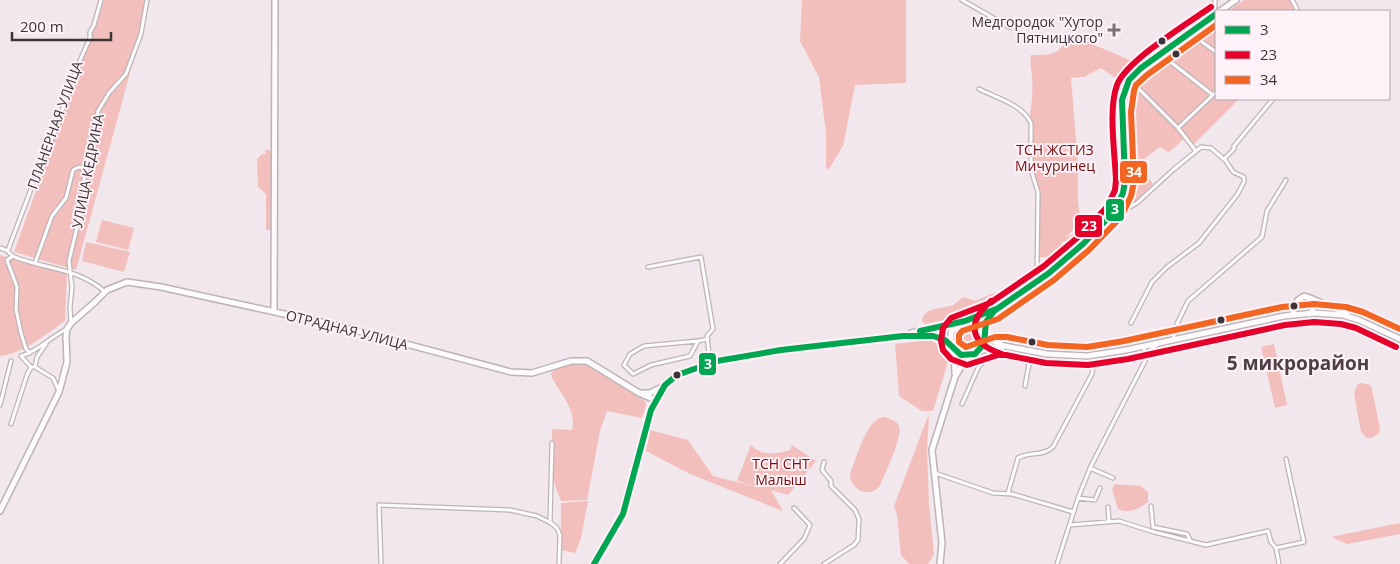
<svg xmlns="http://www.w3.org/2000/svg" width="1400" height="564" font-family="'Open Sans',sans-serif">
<rect width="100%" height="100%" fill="#f2e7ed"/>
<path fill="#f3bfbc" d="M104,0H150L76,270L14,252Z
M802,0H906V83L855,85L843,146L829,169L826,168V133L819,77L800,41Z
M1244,0H1289L1296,11H1228Z
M1216,20V99H1239L1194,144L1186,137L1169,152L1160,147L1139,163L1153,184L1135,202L1128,205L1126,204L1129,196V182L1127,99L1131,86L1138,76Z
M1071,35L1139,64L1123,83L1101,68L1084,77L1071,78L1078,163V201L1080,218L1073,230L1065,239C1073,235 1075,230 1086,233L1087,236L1071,250L1067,247L1063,241L1061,244L1066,250C1058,258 1054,269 1044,273L1041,272L1040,265L1046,257H1038L1039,192L1032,169V123L1029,117C1032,110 1033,84 1032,76C1031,68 1030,63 1031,55C1055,55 1057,55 1071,35Z
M265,149L271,151L273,162V230H266V194L258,187L257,159L262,154H266Z
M102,220L134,228L128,250L96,242Z
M86,242L130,252L124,272L82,261Z
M0,255L67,274L65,321C46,334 23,354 0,356Z
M1031,271H1034L1035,274L1033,281L990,309L926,324L922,321C923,307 943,309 953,305C957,303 960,299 964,297L975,301L991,294L1004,291L1019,282Z
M953 338a14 14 0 1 1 28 0a14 14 0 1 1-28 0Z
M930,340L944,348L948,362L933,411H922L899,396L895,344Z
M1274,344L1287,405L1275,408L1261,347Z
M1009,353L1075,362V367L1044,363L1009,356Z
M584,364L645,401L646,405L642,418L607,411L600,431L587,500L561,501L551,475L552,429L572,430C577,411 561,394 552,378L551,373C559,364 573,364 584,364Z
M1361,383L1370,385L1372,389L1380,429L1379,433L1372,438H1367L1361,432L1354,394L1357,385Z
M928,416L929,417L927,449L929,505L934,554L928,564H909L901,555L897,515L894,506Z
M883,417C889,418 896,420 899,426C903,438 884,474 880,486C869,499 850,490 850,474C856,459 866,420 883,417Z
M650,430L688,440L713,476L760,488L737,481L751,445C760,456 778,454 790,450L792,445L816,461L788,495L771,490L783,511L690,474L646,451Z
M1115,484L1141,486L1148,492V502C1139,509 1129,514 1118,509L1112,489Z
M588,501L581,538L576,551L575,553L561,550V503Z
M1400,523V534L1347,544L1331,537Z"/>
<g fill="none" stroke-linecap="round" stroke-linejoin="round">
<defs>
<path id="street" d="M962,0L1009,27
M1292,0L1298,11
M1212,16L1215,6V0
M1195,30L1202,42L1216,52
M1160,54L1163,59L1162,63L1134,84L1178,128L1196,151
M1163,56L1213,95
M979,89C997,98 1023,105 1031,123V170L1038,192L1037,277L1035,283
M1178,128L1216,92
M1224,159L1234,149V146L1273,99
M1119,204L1128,208L1137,203L1173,170L1201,147L1211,148L1226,161L1233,172L1244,177V182L1237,195L1199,243L1167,267L1152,282L1131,323
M0,248C12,251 8,255 17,258C47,269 80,269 105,292
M8,250L36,176L51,142L78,65L90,38V32L94,25L101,0
M13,256L7,260L17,287L16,309L21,333L26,349L30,353
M35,263L52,216L66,198L73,170L79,167L87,169
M648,267L701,257L713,329L707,336L710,363
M71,323L70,308L72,287L69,261L83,202L84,179L96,121L98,111L109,93L126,74L141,34L147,0
M1173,340L1177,324L1188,301L1262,237L1267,211L1286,180
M698,341L644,346L630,354L624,365L633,374L651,365L690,356L698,341L708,339
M46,344L37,357L35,367L53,378L59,391
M975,354L981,364
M1146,358L1150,350L1158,344
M31,367L21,356C39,351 50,337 67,329
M962,404L978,368C989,351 1009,358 1026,361L1029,364L1025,386
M0,405L11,361
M11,424L27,375L31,367H33
M824,462L822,470L831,481V486L855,510L859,519L858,540L854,545L824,564
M1090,468L1113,478
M935,473L993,493L1012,494L1073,512
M1008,493L1018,458C1030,451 1042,457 1053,447L1092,374L1093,365
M1078,498L1095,500L1100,488
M1151,506L1153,527L1187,534L1190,540
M1108,507L1109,521
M550,522L552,443
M1070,525L1119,521L1154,532L1206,545L1268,531L1271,542L1276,548
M381,564L379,505L510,510L537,516L551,523L557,528L560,535L559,564
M780,564L804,539L810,525L794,508
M1057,564L1078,498L1091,466L1145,361L1144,346
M1279,564L1276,548L1304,542L1286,459"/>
<path id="secondary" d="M1220,11L1236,0
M1310,298L1347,314
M274,311L275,0
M1292,315L1298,300L1304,296L1310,298C1316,303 1315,308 1310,314
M966,321C983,321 991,339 979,352
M984,332L986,322L993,311
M911,333L950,323L965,321L994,311L1049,273L1083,244L1114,212L1123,193L1125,181L1122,112L1125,89L1129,80L1141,68L1216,14
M985,335L991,340L1002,345
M951,345V332L960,323
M954,350L955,374
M979,352L991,347L1005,346L1047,354L1087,356L1126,350L1284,316L1314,313L1343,315L1359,320L1400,339
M642,393H650L664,386
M0,511L59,392L67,362L66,336L67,329L71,323L95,302L107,290L127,282L161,287L339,326L511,372L532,373L571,361H587L639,393L655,400
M594,564L623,514L651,410L665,385L677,375L717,361L781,350L903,336L928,335L938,337L945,340L961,355L975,354
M940,564L942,543L932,450L955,377L963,363L972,356"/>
</defs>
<use href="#street" stroke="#bcb4b8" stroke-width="5.5"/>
<use href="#secondary" stroke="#bcb4b8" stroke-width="8"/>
<use href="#street" stroke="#fdfbfc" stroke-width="3"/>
<use href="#secondary" stroke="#fdfbfc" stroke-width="5"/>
<defs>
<path id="bus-1" d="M920,331L965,321L996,309
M594,564L623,514L651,410L665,385L677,375L717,361L781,350L903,336H933L945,340L961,355L975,354L984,344L986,322L994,311L1049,273L1083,244L1114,212L1123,193L1125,181L1122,100L1129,80L1141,68L1216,14"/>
<path id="bus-2" d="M1211,7C1188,23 1126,61 1117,85C1108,109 1115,154 1116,180L1115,190L1107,207L1077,238L1044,266L990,303L951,318L943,328L941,341L943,350L951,359L967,365L998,355H1006L1046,363L1088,365L1128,359L1285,325L1314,322L1341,324L1356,328L1396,347
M991,301C965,324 971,344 1002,354"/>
<path id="bus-3" d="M1216,25L1147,75L1136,85L1134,91L1131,112L1134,182L1131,196L1121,217L1089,250L1054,280L998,319L962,331L959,335V342L966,347L995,337H1007L1048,345L1087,347L1124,341L1282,307L1314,304L1346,307L1363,312L1400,329"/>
</defs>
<use href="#bus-1" stroke="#fef2f8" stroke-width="10"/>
<use href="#bus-2" stroke="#fef2f8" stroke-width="10"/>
<use href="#bus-3" stroke="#fef2f8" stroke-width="10"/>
<use href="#bus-1" stroke="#00a651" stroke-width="6"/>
<use href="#bus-2" stroke="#e4002b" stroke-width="6"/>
<use href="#bus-3" stroke="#f26522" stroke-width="6"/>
</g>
<path fill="#7b7377" stroke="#fef2f8" stroke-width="2" d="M1111.5 22.5h5v5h5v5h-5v5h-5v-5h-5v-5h5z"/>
<g fill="#3b3437" stroke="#fef2f8" stroke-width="2">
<circle cx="1162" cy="41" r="4.5"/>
<circle cx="1176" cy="54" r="4.5"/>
<circle cx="1294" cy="306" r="4.5"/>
<circle cx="1221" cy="320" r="4.5"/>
<circle cx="1032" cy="342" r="4.5"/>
<circle cx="677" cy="375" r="4.5"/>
</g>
<g text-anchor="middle" stroke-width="4" stroke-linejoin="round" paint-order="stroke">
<g font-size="14" fill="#3b3437" stroke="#fef2f8" text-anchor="end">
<text x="1103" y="27">Медгородок "Хутор<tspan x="1103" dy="16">Пятницкого"</tspan></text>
</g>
<g font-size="14" fill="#3b3437" stroke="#fef2f8">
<text transform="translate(55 125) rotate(-70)" y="5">ПЛАНЕРНАЯ УЛИЦА</text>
<text transform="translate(88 171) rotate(-79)" y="5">УЛИЦА КЕДРИНА</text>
<text transform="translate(347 330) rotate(14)" y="5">ОТРАДНАЯ УЛИЦА</text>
</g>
<g font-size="14" fill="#730e0d" stroke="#fef2f8">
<text x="1055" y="155">ТСН ЖСТИЗ<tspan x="1055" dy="16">Мичуринец</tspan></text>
<text x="781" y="469">ТСН СНТ<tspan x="781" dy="16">Малыш</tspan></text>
</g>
<g font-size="19" font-weight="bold" fill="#4e3f47" stroke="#fef2f8">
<text x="1298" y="370">5 микрорайон</text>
</g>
</g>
<g stroke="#fef2f8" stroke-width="2">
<rect x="1119" y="160" width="29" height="24" rx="5" fill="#f26522"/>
<rect x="1105" y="198" width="20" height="24" rx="5" fill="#00a651"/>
<rect x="1074" y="214" width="29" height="24" rx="5" fill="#e4002b"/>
<rect x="698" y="352" width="19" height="24" rx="5" fill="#00a651"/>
</g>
<g font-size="14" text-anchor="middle" font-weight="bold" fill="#fff">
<text x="1134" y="177">34</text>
<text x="1115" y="214">3</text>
<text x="1089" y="231">23</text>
<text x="708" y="369">3</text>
</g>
<rect x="1215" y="10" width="175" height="90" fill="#fef2f8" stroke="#b0a6ab"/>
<rect x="1225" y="26" width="25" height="8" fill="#00a651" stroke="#b0a6ab"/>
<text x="1260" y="35" font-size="15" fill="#3b3437">3</text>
<rect x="1225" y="51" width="25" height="8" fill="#e4002b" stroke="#b0a6ab"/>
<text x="1260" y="60" font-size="15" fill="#3b3437">23</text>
<rect x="1225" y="76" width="25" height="8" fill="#f26522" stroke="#b0a6ab"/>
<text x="1260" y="85" font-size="15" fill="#3b3437">34</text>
<path d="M12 32v8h99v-8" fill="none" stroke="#3b3437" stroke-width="2.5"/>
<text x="20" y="32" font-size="15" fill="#3b3437" stroke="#fef2f8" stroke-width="4" paint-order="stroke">200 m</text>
</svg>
